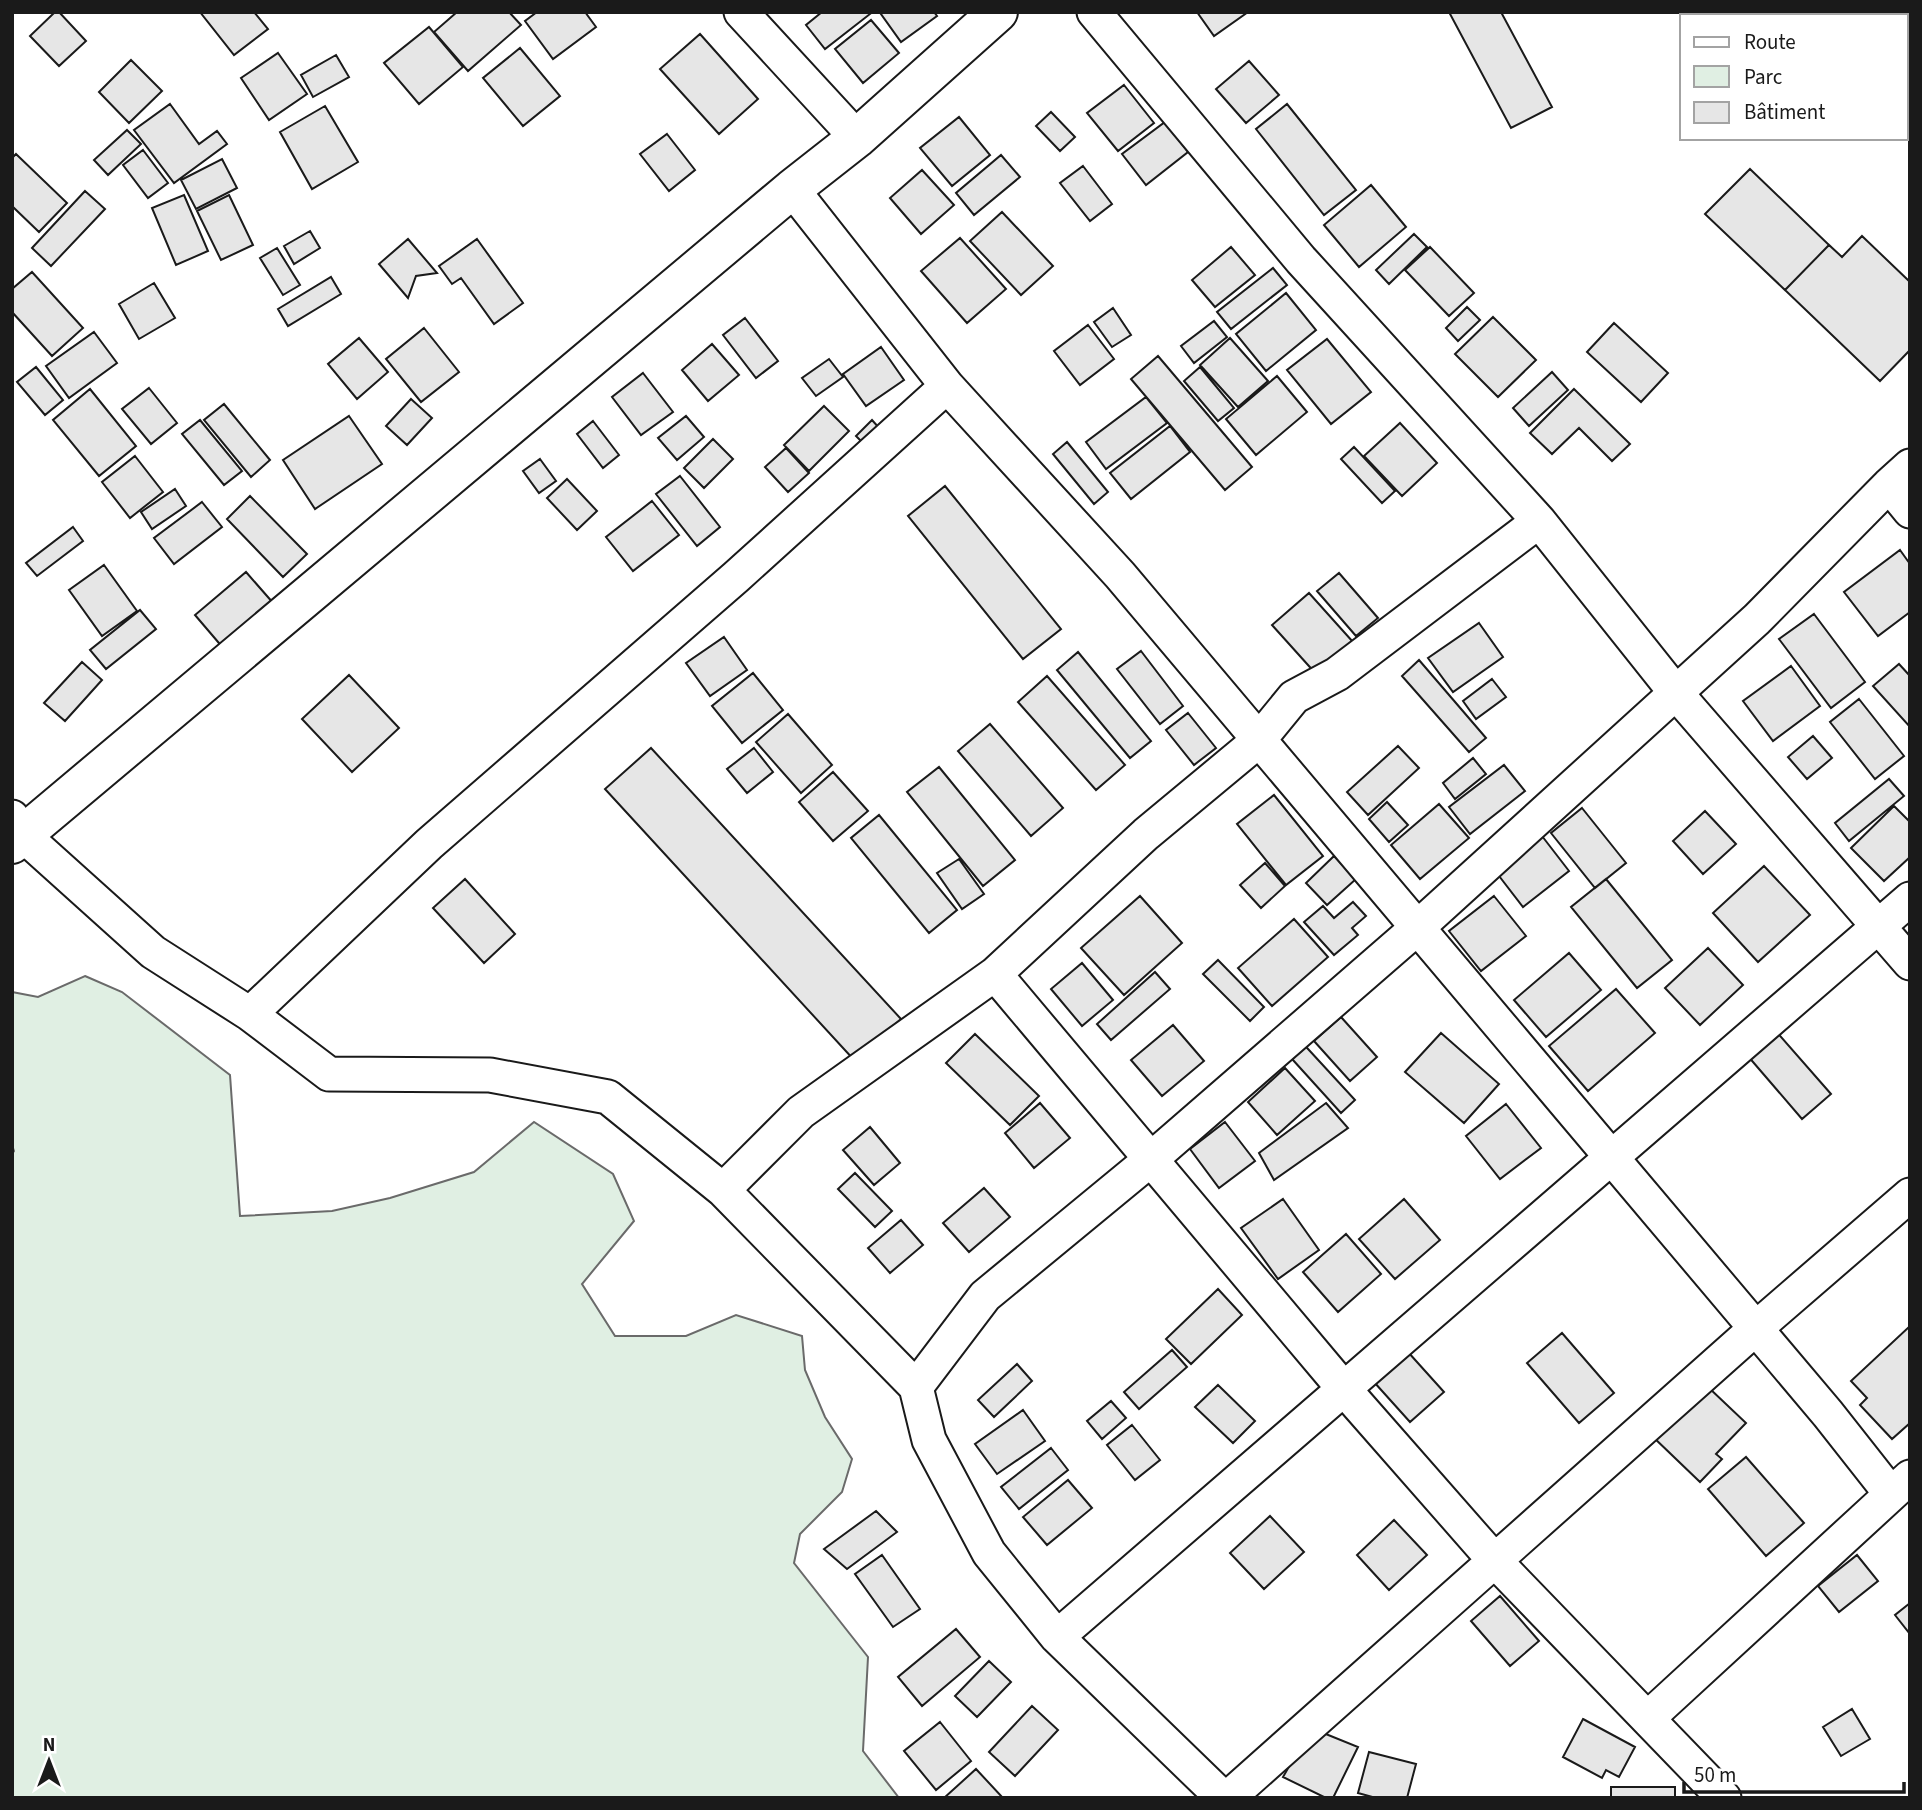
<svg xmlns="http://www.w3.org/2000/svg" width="1922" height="1810" font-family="'Source Sans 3',sans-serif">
<rect width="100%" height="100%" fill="#fff"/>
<path fill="#e0efe3" stroke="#6a6a6a" stroke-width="2" d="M85,976L122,992L230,1075L240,1216L332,1211L390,1198L474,1172L534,1122L613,1174L634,1221L582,1284L615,1336H686L736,1315L802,1336L805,1370L825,1417L852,1459L842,1492L800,1534L794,1563L868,1657L863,1751L899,1798H12V1154L14,1151L12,1145V992L38,997Z"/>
<path fill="#e6e6e6" stroke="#1a1a1a" stroke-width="2" d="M55,12H59L86,41L59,66L30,36Z
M200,12H254L268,29L234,55Z
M457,12H509L521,25L468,71L434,32Z
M537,12H585L596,27L553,59L525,21Z
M822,12H868L870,14L825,49L806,25Z
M883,12H934L937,16L901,42L881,14Z
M1197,12H1248L1214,36Z
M1449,12H1501L1552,107L1511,128Z
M871,20L899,53L863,83L835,49Z
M429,27L463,67L419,104L384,63Z
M700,34L758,99L719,134L660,69Z
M520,48L560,96L523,126L483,78Z
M278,53L307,94L269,120L241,78Z
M336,55L349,77L313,97L301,75Z
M131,60L162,91L129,123L99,92Z
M1249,61L1279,95L1246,123L1216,89Z
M1124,85L1154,123L1118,151L1087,113Z
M170,104L199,144L217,131L227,144L174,183L134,130Z
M1287,104L1356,190L1324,215L1256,129Z
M325,106L358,162L312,189L280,132Z
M1051,112L1075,137L1060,151L1036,126Z
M959,117L990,155L952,186L920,148Z
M1165,122L1188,152L1146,185L1122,154Z
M127,130L141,144L108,175L94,160Z
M667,134L695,170L669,191L640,154Z
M143,150L168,183L148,198L123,165Z
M16,154L67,203L39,232L12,206V158Z
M1001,155L1020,177L974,215L956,193Z
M222,159L237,188L196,209L181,180Z
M1083,166L1112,204L1090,221L1060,183Z
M1750,169L1829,245L1785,290L1705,214Z
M922,170L954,205L921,234L890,198Z
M1371,185L1406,227L1359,267L1324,225Z
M85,191L105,209L51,266L32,248Z
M184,195L208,251L176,265L152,208Z
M229,195L253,245L221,260L197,211Z
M1002,212L1053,266L1021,295L970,241Z
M310,231L320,248L294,264L284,246Z
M1414,234L1427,247L1389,284L1376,270Z
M1862,236L1910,282V350L1880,381L1785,290L1829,245L1842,257Z
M960,238L1006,289L967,323L921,271Z
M408,239L437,273L416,276L408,298L379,264Z
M477,239L523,303L494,324L461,278L452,284L439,266Z
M1231,247L1255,275L1215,307L1192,280Z
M1430,247L1474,293L1449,316L1405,270Z
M277,248L300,285L283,295L260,258Z
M1273,268L1287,285L1231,329L1217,312Z
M32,272L83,328L52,356L12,312V289Z
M331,277L341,294L288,326L278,309Z
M154,283L175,318L139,339L119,304Z
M1286,293L1316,330L1266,371L1236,334Z
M1467,307L1480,320L1458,341L1446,328Z
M1113,308L1131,335L1112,347L1094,322Z
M1493,317L1536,360L1498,397L1455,354Z
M745,318L778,361L756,378L723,335Z
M1214,321L1227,337L1194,363L1181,346Z
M1614,323L1668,373L1641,402L1587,352Z
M1088,325L1114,359L1080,385L1054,351Z
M424,328L459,372L421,402L386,359Z
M94,332L117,363L69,398L46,366Z
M359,338L388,372L357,399L328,364Z
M1230,338L1268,381L1238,407L1200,365Z
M1327,339L1371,392L1331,424L1287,370Z
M712,344L739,375L708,401L682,370Z
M881,347L904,380L866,406L843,374Z
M1158,356L1252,467L1225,490L1131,379Z
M829,359L843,377L816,396L802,378Z
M36,367L63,400L45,415L17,382Z
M1200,367L1234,408L1218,421L1184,381Z
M1552,372L1568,390L1529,426L1513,408Z
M643,373L673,412L641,435L612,397Z
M1277,376L1307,412L1256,455L1226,419Z
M149,388L177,423L151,444L122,409Z
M90,389L136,446L99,476L53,420Z
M1574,389L1630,444L1612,461L1579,428L1552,454L1530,433Z
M1146,397L1167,423L1106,469L1086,442Z
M411,399L432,418L407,445L386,426Z
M224,404L270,460L251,477L204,420Z
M824,406L849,431L809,471L784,445Z
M349,416L382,464L315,509L283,460Z
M686,416L704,437L677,460L658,438Z
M200,420L242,471L224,485L182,434Z
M872,420L880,429L864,444L856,436Z
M593,421L619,455L603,468L577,434Z
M1400,423L1437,463L1402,496L1364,456Z
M1170,426L1190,452L1131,499L1110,473Z
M713,439L733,459L704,488L684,468Z
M1067,442L1108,492L1094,504L1053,454Z
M1354,447L1395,491L1382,503L1341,459Z
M786,448L809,473L788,492L765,467Z
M135,456L163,492L130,518L102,482Z
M540,459L556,481L539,493L523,471Z
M680,476L720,527L697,546L656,494Z
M567,479L597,511L577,530L547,498Z
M945,486L1061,629L1023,659L908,516Z
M175,489L186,506L152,529L141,512Z
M250,496L307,554L283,577L227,519Z
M652,501L679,535L633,571L606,537Z
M202,502L222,527L174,564L154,538Z
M73,527L83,541L37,576L26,563Z
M1900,550L1910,564V612L1878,636L1844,592Z
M104,565L137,611L102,636L69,590Z
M246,572L281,612L230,656L195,615Z
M1339,573L1378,618L1356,636L1317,591Z
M1309,593L1353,642L1317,675L1272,625Z
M140,610L156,629L106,669L90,650Z
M1814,614L1865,682L1831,708L1779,639Z
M1479,623L1503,657L1453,692L1428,658Z
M724,637L747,670L710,696L686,663Z
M1141,651L1183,706L1160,724L1117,669Z
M1078,652L1151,741L1130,758L1057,670Z
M1419,660L1486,738L1469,752L1402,676Z
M82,662L102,680L65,721L44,703Z
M1899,664L1910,676V727L1873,686Z
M1791,666L1820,706L1773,741L1743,701Z
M753,673L783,710L742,743L712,706Z
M349,675L399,728L352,772L302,719Z
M1047,676L1125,765L1096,790L1018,702Z
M1492,679L1506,697L1476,719L1463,701Z
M1859,699L1904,756L1875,779L1830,722Z
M1188,713L1216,748L1194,765L1166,730Z
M788,714L832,765L801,793L756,742Z
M990,724L1063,808L1031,836L958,751Z
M1813,736L1832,758L1807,779L1788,757Z
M1398,746L1419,768L1368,815L1347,792Z
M651,748L901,1019L855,1061L605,789Z
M754,748L773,772L747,793L727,769Z
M1473,758L1486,774L1455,799L1443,783Z
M1504,765L1525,791L1470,834L1449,807Z
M939,767L1015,860L983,886L907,792Z
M833,772L868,811L833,841L799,802Z
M1889,779L1904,796L1849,841L1835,823Z
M1274,795L1323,856L1286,885L1237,824Z
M1387,802L1408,825L1389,842L1369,819Z
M1439,804L1469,838L1420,879L1391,845Z
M1894,806L1910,822V857L1884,881L1851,848Z
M1582,808L1626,863L1595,888L1551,833Z
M1705,811L1736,844L1703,874L1673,841Z
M879,815L957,910L929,933L851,838Z
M1542,836L1569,871L1523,907L1496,872Z
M1334,856L1356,879L1327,905L1306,883Z
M959,859L984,894L962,909L937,873Z
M1265,863L1285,886L1261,908L1240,885Z
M1764,866L1810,915L1758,962L1713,913Z
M465,879L515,934L484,963L433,908Z
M1606,879L1672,960L1637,988L1571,907Z
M1140,896L1182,943L1124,995L1081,948Z
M1494,896L1526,936L1481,971L1449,931Z
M1353,902L1366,916L1352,928L1358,935L1334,955L1304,922L1323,906L1334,918Z
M1294,919L1328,957L1272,1006L1238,968Z
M1708,948L1743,985L1700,1025L1665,988Z
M1569,953L1601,990L1546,1037L1514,1000Z
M1218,960L1264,1007L1250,1021L1203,974Z
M1082,963L1113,1000L1082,1026L1051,989Z
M1155,972L1170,989L1111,1040L1097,1024Z
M1616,989L1655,1033L1588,1091L1549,1046Z
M1341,1017L1377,1057L1350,1081L1314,1041Z
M1173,1025L1204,1061L1162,1096L1131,1060Z
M1775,1030L1831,1094L1802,1119L1747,1055Z
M1441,1033L1499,1084L1464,1123L1405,1072Z
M975,1034L1039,1096L1010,1125L946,1063Z
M1297,1037L1355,1100L1341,1113L1283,1049Z
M1285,1068L1315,1101L1277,1135L1248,1102Z
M1040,1103L1070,1138L1034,1168L1005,1133Z
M1326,1103L1348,1128L1274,1180L1259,1153Z
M1506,1104L1541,1148L1500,1179L1466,1136Z
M1225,1122L1255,1161L1219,1188L1190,1149Z
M870,1127L900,1163L874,1185L843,1150Z
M855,1173L892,1211L875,1227L838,1189Z
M984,1188L1010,1217L969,1252L943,1223Z
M1283,1199L1319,1250L1278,1279L1241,1228Z
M1404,1199L1440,1240L1395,1279L1359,1239Z
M901,1220L923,1245L890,1273L868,1248Z
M1346,1234L1381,1274L1338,1312L1303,1272Z
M1218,1289L1242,1315L1191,1364L1166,1339Z
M1910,1326V1423L1892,1439L1860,1405L1867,1398L1851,1381Z
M1562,1333L1614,1393L1579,1423L1527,1363Z
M1172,1350L1187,1367L1139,1409L1124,1392Z
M1408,1352L1444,1392L1410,1422L1374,1382Z
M1017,1364L1032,1381L994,1417L978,1400Z
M1218,1385L1255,1421L1233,1443L1195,1407Z
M1708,1387L1746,1423L1716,1454L1722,1459L1700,1482L1650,1434Z
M1111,1401L1126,1418L1102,1439L1087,1421Z
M1023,1410L1045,1441L997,1474L975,1444Z
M1132,1425L1160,1460L1135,1480L1107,1445Z
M1051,1448L1068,1470L1019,1509L1001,1487Z
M1746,1457L1804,1523L1766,1556L1708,1489Z
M1068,1480L1092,1508L1047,1545L1023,1517Z
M876,1511L897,1532L847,1569L824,1549Z
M1270,1516L1304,1552L1264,1589L1230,1553Z
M1394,1520L1427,1555L1389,1590L1357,1555Z
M882,1555L920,1609L893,1627L855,1574Z
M1857,1555L1878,1581L1839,1612L1818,1586Z
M1500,1596L1539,1641L1510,1666L1471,1621Z
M1910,1603V1634L1895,1615Z
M956,1629L980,1657L922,1706L898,1677Z
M989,1661L1011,1682L977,1717L955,1696Z
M1032,1706L1058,1730L1015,1776L989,1752Z
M1852,1709L1870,1739L1841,1756L1823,1727Z
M1583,1719L1635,1747L1619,1777L1606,1770L1602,1778L1563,1757Z
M940,1722L971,1761L936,1790L904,1751Z
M1311,1728L1358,1747L1333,1798H1326L1283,1777Z
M1369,1752L1416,1764L1407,1798H1376L1358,1793Z
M976,1769L1003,1798H944Z
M1611,1787H1675V1798H1611Z"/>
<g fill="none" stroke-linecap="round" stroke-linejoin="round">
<defs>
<path id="minor" d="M741,12L857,138
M1094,12L1301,260L1539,521L1676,693L1910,963
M1874,12L1877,16
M1906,18L1909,12
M1906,46L1910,50
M792,189L947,386L1120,575L1828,1414L1891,1494
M1889,485L1910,511
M12,817L23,835L153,952L250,1014L429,844L736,577L947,386
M995,974L1344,1389L1495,1561L1724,1798
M250,1014L329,1074L490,1075L608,1097L723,1190L916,1387
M723,1190L801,1112L995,974L1146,834L1258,741L1294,697L1337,674L1539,521
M1057,1637L1910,899
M1648,1718L1910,1477
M1223,1798L1057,1637L989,1553L929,1440L916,1387L985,1296L1150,1160L1417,928L1757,619L1889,485L1910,466
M1228,1798L1755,1329L1910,1195"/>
<path id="major" d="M12,844L792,189L857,138L998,12"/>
</defs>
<use href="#minor" stroke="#1a1a1a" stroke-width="37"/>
<use href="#major" stroke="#1a1a1a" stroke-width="42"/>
<use href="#minor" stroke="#fff" stroke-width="33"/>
<use href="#major" stroke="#fff" stroke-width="38"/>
</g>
<rect width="1922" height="1810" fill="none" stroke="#1a1a1a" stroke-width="28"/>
<rect x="1680" y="14" width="228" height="126" fill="#ffffff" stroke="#a3a3a3" stroke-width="2"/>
<rect x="1694" y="37" width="35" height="10" fill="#ffffff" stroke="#a3a3a3" stroke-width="2"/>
<text x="1744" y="49" font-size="21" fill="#1a1a1a">Route</text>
<rect x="1694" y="66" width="35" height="21" fill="#e0efe3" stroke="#a3a3a3" stroke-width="2"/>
<text x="1744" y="84" font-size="21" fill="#1a1a1a">Parc</text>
<rect x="1694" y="102" width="35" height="21" fill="#e6e6e6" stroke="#a3a3a3" stroke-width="2"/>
<text x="1744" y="119" font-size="21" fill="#1a1a1a">Bâtiment</text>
<g transform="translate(49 1761)" stroke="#ffffff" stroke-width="5" paint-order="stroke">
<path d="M0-5L12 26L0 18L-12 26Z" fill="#1a1a1a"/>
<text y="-10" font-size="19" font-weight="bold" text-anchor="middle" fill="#1a1a1a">N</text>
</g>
<path d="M1684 1782v10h220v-10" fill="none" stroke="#1a1a1a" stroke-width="3.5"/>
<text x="1694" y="1782" font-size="21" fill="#1a1a1a" stroke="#ffffff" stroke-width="5" paint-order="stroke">50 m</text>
</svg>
